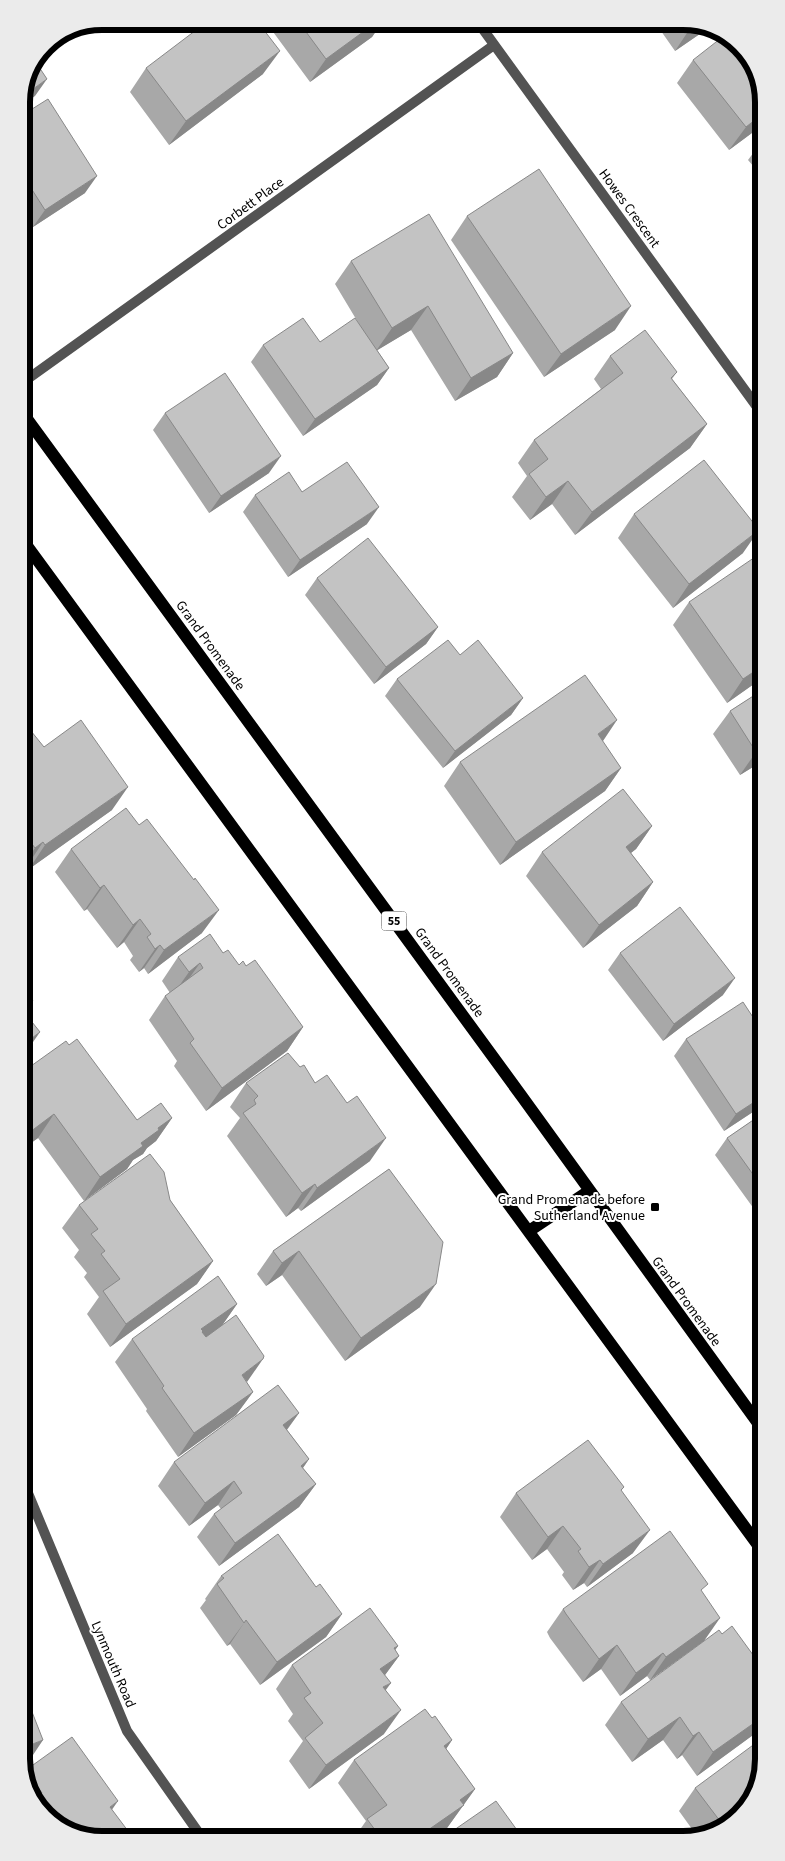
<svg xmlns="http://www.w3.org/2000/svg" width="785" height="1861" font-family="'Source Sans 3',sans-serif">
<rect width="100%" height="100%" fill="#fff"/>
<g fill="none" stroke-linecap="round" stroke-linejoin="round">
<path stroke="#535353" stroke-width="10" d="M477,21L760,411
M22,383L494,45
M25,1486L127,1731L203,1839"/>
<path stroke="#000" stroke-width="12" d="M22,412L523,1098L763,1430
M22,539L763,1552
M529,1231L589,1191"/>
</g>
<path fill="#a8a8a8" d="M265,21H383L372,37L310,82Z
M654,21H688L707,29L675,51Z
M693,60L760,77V127L729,150L677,83Z
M146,68L263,74L169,145L130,92Z
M21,116L85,193L33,227L22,210Z
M760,144V174L748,160Z
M467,216L615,330L544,377L451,240Z
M351,261L513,353L497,377L455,401L411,330L377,350L389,368L377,385L303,436L251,362L263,345L320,342L362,329L335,284Z
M610,356L677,372L672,379L707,424L690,448L575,535L552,504L530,520L512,497L527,476L518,463L534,440L601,389L594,379Z
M165,413L269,473L209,513L153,430Z
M302,492L367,524L288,577L243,512L255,495Z
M634,514L743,553L673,608L618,538Z
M317,578L438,627L426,644L374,684L305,595Z
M689,602L761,679L727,703L673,625Z
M460,655L523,698L511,715L443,768L385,696L397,679Z
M761,691V762L740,775L713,734L730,711Z
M23,737L44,747L112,810L29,869L27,866L23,868Z
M602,741L621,768L605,791L500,865L444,786L460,762Z
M652,826L636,849L631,853L653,882L637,906L583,948L526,876L542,852Z
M71,849L202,933L148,974L144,968L139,972L130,960L133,956L124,942L117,948L87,909L84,911L55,872Z
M223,953L239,965L246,966L303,1027L287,1051L206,1111L174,1066L177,1061L149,1020L165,996L170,993L162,981L178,957Z
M620,953L723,995L663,1041L608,970Z
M762,1031V1106L724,1131L674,1056L686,1039Z
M69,1045L137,1120L172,1118L156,1141L147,1148L143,1154L133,1160L127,1169L84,1201L38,1138L24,1148V1071Z
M300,1067L315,1083L370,1161L301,1211L298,1208L286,1217L227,1136L240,1118L230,1107L246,1083Z
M762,1114V1220L715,1155L727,1138Z
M389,1169L420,1307L345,1361L282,1275L266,1286L257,1274L273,1251Z
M170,1200L213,1261L197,1284L110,1347L87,1314L99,1297L84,1277L87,1273L74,1257L79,1250L62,1228L79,1205Z
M237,1304L223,1324L247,1383L253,1392L236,1415L178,1457L146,1411L147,1409L115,1362L132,1339Z
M299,1413L287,1430L309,1459L303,1468L316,1484L299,1507L219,1566L197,1537L214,1514L221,1509L218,1505L189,1526L158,1486L174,1462Z
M624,1487L621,1491L633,1553L587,1587L584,1583L573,1590L562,1575L564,1572L547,1549L532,1560L500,1517L516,1493Z
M221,1576L316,1587L342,1614L326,1637L260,1685L230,1644L227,1646L200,1608L206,1600L205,1599Z
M702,1592L704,1641L650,1680L647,1676L620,1696L601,1669L583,1682L550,1638L547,1632L563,1609Z
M398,1646L395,1650L399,1656L385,1675L386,1690L384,1734L309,1789L289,1761L303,1741L288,1721L293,1714L276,1689L292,1665Z
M621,1702L764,1727L697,1776L682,1755L677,1759L663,1740L632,1762L605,1725Z
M432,1718L452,1740L446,1749L475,1789L447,1828L435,1837L354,1838L366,1821L338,1783L354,1760Z
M25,1770H26L112,1810L53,1823L25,1784Z
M695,1788L747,1808L708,1836H697L679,1811Z"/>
<path fill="#888" d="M378,21H383L372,37L310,82L326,59Z
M695,24L707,29L675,51L691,27Z
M280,51L263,74L169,145L186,121Z
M47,79L35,96L21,106L22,97Z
M760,116V127L729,150L746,127Z
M97,176L85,193L33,227L45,210Z
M428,306L411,330L376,351L392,328Z
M631,306L615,330L544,377L561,354Z
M513,353L497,377L455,401L471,378Z
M389,368L377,385L303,436L315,419Z
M707,424L690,448L575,535L592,512Z
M281,456L269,473L209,513L221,496Z
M568,481L552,504L530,520L546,497Z
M379,507L367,524L288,577L300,560Z
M759,530L743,553L673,608L689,584Z
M438,627L426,644L374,684L386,667Z
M761,667V679L727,703L743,679Z
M29,695L23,703V700Z
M523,698L511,715L443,768L455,751Z
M617,720L601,744L598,734Z
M761,749V762L740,775L756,752Z
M621,768L605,791L500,865L516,842Z
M128,787L112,810L29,869L45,845Z
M652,826L636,849L609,870L626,847Z
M43,842L27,866L23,868V865L35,848Z
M653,882L637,906L583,948L599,925Z
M104,885L87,909L84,911L100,888Z
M219,910L202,933L148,974L164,950Z
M140,919L124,942L117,948L133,925Z
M160,945L144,968L139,972L155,949Z
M200,963L183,987L172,996L189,972Z
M735,978L723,995L663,1041L674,1024Z
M33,1001L24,1014V1008Z
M303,1027L287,1051L206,1111L222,1088Z
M40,1032L24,1055V1044Z
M762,1097V1106L724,1131L736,1114Z
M54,1114L38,1138L24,1148V1138L26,1135Z
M172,1118L156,1141L147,1148L143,1154L133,1160L127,1169L84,1201L100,1177L158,1128Z
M386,1138L370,1161L301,1211L317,1188Z
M315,1184L298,1208L286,1217L302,1193Z
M299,1251L282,1275L266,1286L282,1263Z
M213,1261L197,1284L110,1347L126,1324Z
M436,1284L420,1307L345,1361L361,1338Z
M237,1304L221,1327L192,1347L201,1329Z
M263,1359L247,1382L242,1375Z
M253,1392L236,1415L178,1457L194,1433Z
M299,1413L282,1436L283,1425Z
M309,1459L293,1482L301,1466Z
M234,1481L218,1505L189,1526L205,1503Z
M316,1484L299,1507L219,1566L235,1543Z
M563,1526L547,1549L532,1560L548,1537Z
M650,1530L633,1553L587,1587L603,1564Z
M600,1560L584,1583L573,1590L589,1567Z
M342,1614L326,1637L260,1685L277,1662Z
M720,1618L704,1641L650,1680L666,1657Z
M246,1620L230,1644L227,1646L244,1623Z
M617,1645L601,1669L583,1682L599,1659Z
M398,1646L382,1668L399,1656L382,1679L364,1693L394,1648Z
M663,1653L647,1676L620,1696L636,1673Z
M391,1683L374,1706L383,1687Z
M401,1710L384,1734L309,1789L326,1765Z
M764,1716V1727L697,1776L713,1752Z
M680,1717L663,1740L632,1762L648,1739Z
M699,1732L682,1755L677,1759L693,1736Z
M43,1740L27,1764H25V1747Z
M452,1740L436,1764L444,1746Z
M475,1789L447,1828L435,1837H418L460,1800Z
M118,1801L102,1824L110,1807Z"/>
<path fill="#c3c3c3" stroke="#888" d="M208,21H257L280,51L186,121L146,68Z
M298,21H378L326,59Z
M687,21H688L695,24L691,27Z
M725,35L732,38L760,77V116L746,127L693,60Z
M37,64L47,79L22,97Z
M48,99L97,176L45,210L22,174L21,116Z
M539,169L631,306L561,354L467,216Z
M429,214L513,353L471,378L428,306L392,328L351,261Z
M303,318L320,342L355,318L389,368L315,419L263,345Z
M645,330L677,372L671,378L707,424L592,512L568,481L546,497L529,474L548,459L534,440L623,373L610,356Z
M225,373L281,456L221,496L165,413Z
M704,460L759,530L689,584L634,514Z
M347,462L379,507L300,560L255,495L289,472L302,492Z
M368,538L438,627L386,667L317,578Z
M761,553V667L743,679L689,602Z
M448,640L460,655L478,640L523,698L455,751L397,679Z
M585,675L617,720L598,734L621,768L516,842L460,762Z
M23,687L29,695L23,700Z
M761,691V749L756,752L730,711Z
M81,720L128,787L45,845L43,842L35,848L23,832V737L31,731L44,747Z
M623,789L652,826L626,847L653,882L599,925L542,852Z
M126,808L139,825L147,819L194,880L195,878L219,910L164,950L160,945L155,949L147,937L151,934L140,919L133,925L104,885L100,888L71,849Z
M680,907L735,978L674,1024L620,953Z
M210,934L223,953L228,950L239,965L243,961L246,966L255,960L303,1027L222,1088L190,1043L194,1039L165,996L203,968L200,963L189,972L178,957Z
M24,989L33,1001L24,1008Z
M743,1002L762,1031V1097L736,1114L686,1039Z
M24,1012L40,1032L24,1044Z
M77,1039L137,1120L161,1103L172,1118L158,1128L159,1130L141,1143L143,1146L100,1177L54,1114L26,1135L24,1132V1071L66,1041L69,1045Z
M288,1053L300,1067L304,1065L315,1083L327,1075L347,1103L357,1096L386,1138L317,1188L315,1184L302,1193L243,1113L256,1104L254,1100L258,1096L246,1083Z
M762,1114V1187L727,1138Z
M150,1154L164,1172L170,1200L213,1261L126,1324L103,1291L120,1279L101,1254L105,1251L91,1234L98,1229L79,1205Z
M389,1169L443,1242L436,1284L361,1338L299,1251L282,1263L273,1251Z
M218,1276L237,1304L201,1329L203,1331L202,1332L206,1337L236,1315L264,1356L263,1359L242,1375L253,1392L194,1433L162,1388L164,1386L132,1339Z
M278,1385L299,1413L283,1425L309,1459L301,1466L316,1484L235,1543L214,1514L242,1493L234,1481L205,1503L174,1462Z
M588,1440L624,1487L621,1490L650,1530L603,1564L600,1560L589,1567L578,1551L581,1549L563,1526L548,1537L516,1493Z
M670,1531L708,1584L701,1590L720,1618L666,1657L663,1653L636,1673L617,1645L599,1659L566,1614L563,1609Z
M278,1534L316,1587L320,1584L342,1614L277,1662L246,1620L244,1623L217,1584L224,1578L221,1576Z
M370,1608L398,1646L394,1648L399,1656L380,1669L391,1683L383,1687L401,1710L326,1765L305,1738L323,1723L304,1698L311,1693L292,1665Z
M732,1626L764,1670V1716L713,1752L699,1732L693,1736L680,1717L648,1739L621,1702L719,1630L722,1634Z
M25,1694L43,1740L25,1747Z
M425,1709L432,1718L435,1716L452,1740L444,1746L475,1789L460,1800L464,1805L418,1837L381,1838L367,1819L387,1805L354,1760Z
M72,1737L118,1801L110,1807L134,1839L97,1840L53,1823L35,1798L42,1793L26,1770Z
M764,1737V1759L747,1808L723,1825L695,1788Z
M496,1801L522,1837H444Z
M550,1831L554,1837H542Z"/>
<rect fill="#000" stroke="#fff" stroke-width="2" x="650" y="1202" width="10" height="10" rx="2.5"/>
<g text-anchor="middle" stroke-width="4" stroke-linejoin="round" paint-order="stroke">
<rect fill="#fff" stroke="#4c4c4c" stroke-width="1" x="381.5" y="911.5" width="25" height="19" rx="4"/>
<g font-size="12" font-weight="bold" fill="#000">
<text x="394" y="925">55</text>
</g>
<g font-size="14" fill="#000" stroke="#fff">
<text transform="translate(250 203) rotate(-36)" y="5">Corbett Place</text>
<text transform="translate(630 208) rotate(54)" y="5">Howes Crescent</text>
<text transform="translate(211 645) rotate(54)" y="5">Grand Promenade</text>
<text transform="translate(450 972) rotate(54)" y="5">Grand Promenade</text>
<text transform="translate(687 1301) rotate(54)" y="5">Grand Promenade</text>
<text transform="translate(114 1664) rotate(67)" y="5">Lynmouth Road</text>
</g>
<g font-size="14" fill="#000" stroke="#fff" text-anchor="end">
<text x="645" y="1204">Grand Promenade before<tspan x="645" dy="16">Sutherland Avenue</tspan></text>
</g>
</g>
<path d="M0 0H785V1861H0ZM102 30H683A72 72 0 0 1 755 102V1759A72 72 0 0 1 683 1831H102A72 72 0 0 1 30 1759V102A72 72 0 0 1 102 30Z" fill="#ebebeb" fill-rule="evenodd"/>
<path fill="none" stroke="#000" stroke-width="6" d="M102 30H683A72 72 0 0 1 755 102V1759A72 72 0 0 1 683 1831H102A72 72 0 0 1 30 1759V102A72 72 0 0 1 102 30Z"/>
</svg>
